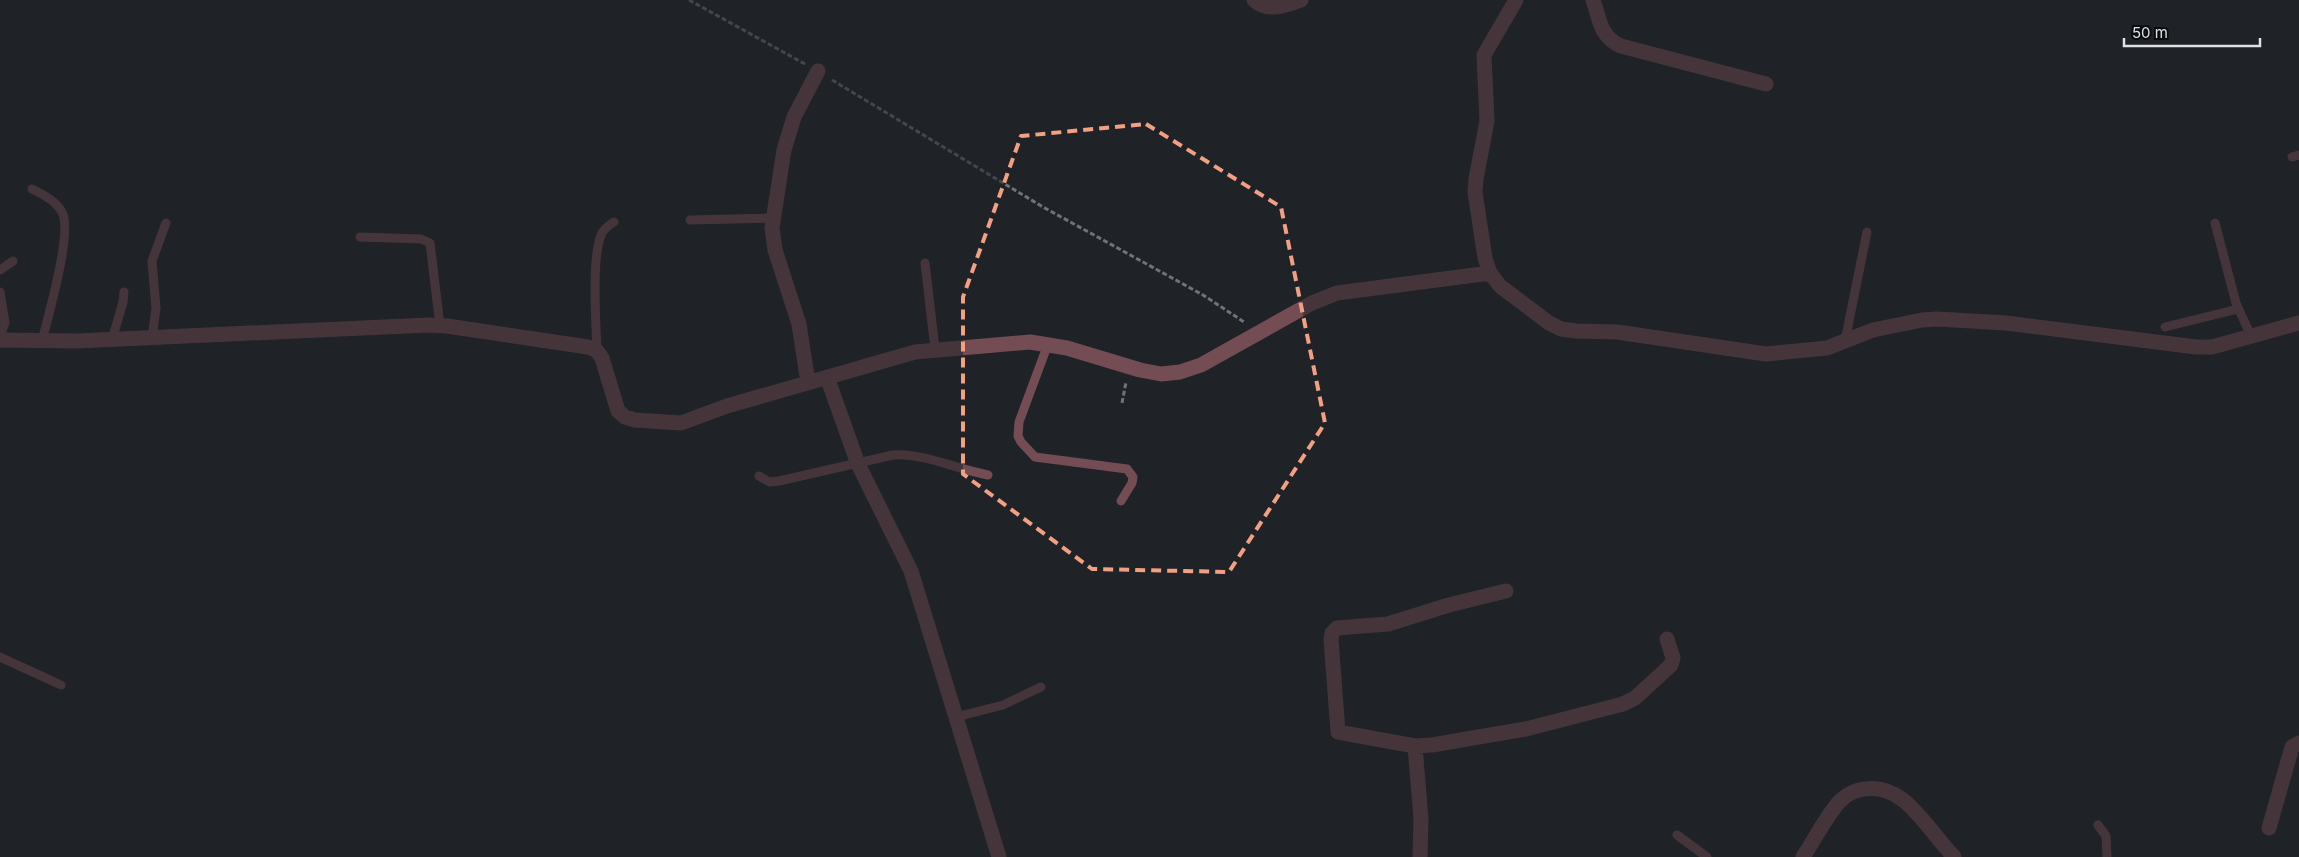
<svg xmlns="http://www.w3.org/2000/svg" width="2299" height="857" font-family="Inter,sans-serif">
<rect width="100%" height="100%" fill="#1f2227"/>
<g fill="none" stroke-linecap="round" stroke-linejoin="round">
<path stroke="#6f7276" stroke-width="3" stroke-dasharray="5 2.5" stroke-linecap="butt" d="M689,0L805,64
M832,80L1043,207L1203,295L1244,322
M1122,403L1126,382"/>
<path stroke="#744d54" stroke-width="9" d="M2292,157L2299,155
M32,189C44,195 55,200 62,212C73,232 48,316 42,341
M690,220L773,218
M2215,223L2236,303L2251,336
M360,237L421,239L430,243L440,326
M925,263L935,349
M0,270L13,261
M0,292L5,323L0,336
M2165,327L2238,309
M152,338L156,308L152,261L166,223
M112,340L123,302L124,292
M1845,341L1867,232
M1048,344L1019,422L1018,436L1021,442L1035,457L1127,469L1133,477L1132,483L1121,501
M597,351C596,324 591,255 602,233C605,228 609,225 614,222
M759,476L769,482L779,481L893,455C924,453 956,469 988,475
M0,657L61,685
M956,717L1003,705L1041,687
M2098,825L2106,836L2107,857
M1677,835L1707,857"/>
<path stroke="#744d54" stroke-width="15" d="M1254,0C1267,13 1287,5 1301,0
M1516,0L1484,55L1487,121L1476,179L1475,192L1485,258L1490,273L1500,286L1549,323L1561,329L1576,331L1617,332L1766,354L1827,348L1873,330L1922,320L1937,319L2006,323L2196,347H2212L2299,323
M1593,0C1600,20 1600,37 1621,46L1766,84
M0,340L77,341L428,325L447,326L588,347L597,351L602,358L618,411L625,417L635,420L681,423L727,406L915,352L1030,342L1067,348L1140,370L1161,374L1180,372L1201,365L1312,303L1337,293L1490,273
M827,377L858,464L911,571L999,857
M808,383L799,324L775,250L772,228L784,150L794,117L818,71
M1506,591L1449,605L1388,624L1337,628L1332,633L1331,639L1338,732L1415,746L1432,745L1526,729L1623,704L1635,698L1671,665L1673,658L1667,639
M1415,746L1421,819L1420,857
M2269,828L2292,747L2299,743
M1803,857C1815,839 1825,818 1839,802C1856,784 1884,785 1903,800C1919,812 1939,841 1954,857"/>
</g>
<path d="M0 0H2299V857H0ZM1146,124L1281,207L1325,423L1229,572L1092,569L963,474V297L1021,136Z" fill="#1f2227" fill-opacity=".55" fill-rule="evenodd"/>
<path fill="none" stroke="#f39f82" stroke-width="4" stroke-dasharray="10 6" stroke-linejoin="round" d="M1146,124L1281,207L1325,423L1229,572L1092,569L963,474V297L1021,136Z"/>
<path d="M2124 38v8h136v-8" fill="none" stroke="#dfe1e4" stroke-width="2.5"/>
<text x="2132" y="38" font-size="15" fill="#dfe1e4" stroke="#0a0c0e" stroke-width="4" paint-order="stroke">50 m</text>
</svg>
